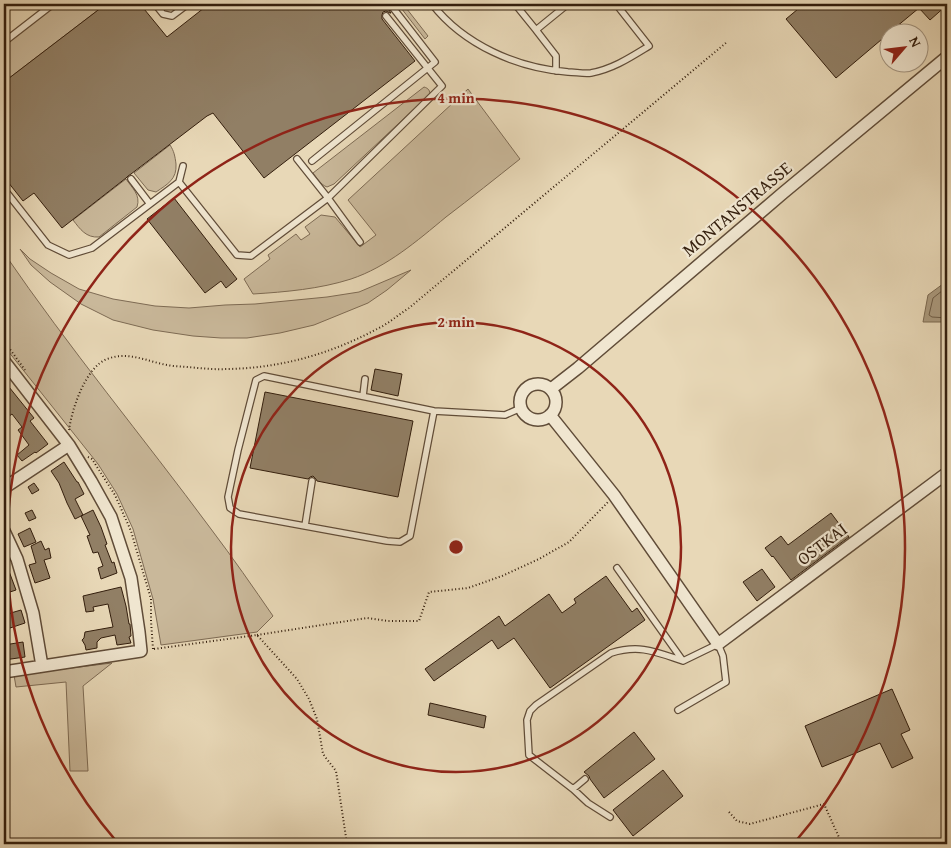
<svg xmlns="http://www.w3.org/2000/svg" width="951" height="848" font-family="'Gentium Book Plus',serif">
<rect width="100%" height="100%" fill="#e8d8b7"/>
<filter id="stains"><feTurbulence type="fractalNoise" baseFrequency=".004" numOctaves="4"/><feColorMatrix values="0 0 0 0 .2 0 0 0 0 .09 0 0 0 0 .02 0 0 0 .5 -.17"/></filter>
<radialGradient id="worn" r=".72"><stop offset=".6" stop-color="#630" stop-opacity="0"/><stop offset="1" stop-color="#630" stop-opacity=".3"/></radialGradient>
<path fill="#c9b89a" stroke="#7e6b54" d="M57,4H106L4,82V45Z
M398,4H403L428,36L425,39Z
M424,87C428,88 431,91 429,95L334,184L327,187C321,185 317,178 313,173Z
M468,89L520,159C496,178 471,198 446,217C417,241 387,267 351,279C320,289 285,292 253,294L244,279L270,259L268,255L296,234L301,240L310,234L305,227L321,215L335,217L360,247L376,235L348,200Z
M170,145C174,151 175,156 176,164C177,179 168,184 156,192L148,190L134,173Z
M126,179C132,188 141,195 137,207L99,237C86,238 80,229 73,220Z
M20,249L30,259L51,273L79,289L113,299L155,306L189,308L225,305L255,304L327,297L359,292L411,270L387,290L368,303L314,325L280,333L247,338H221L193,336L153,330L113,320L81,304L50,282L31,265Z
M4,253C69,348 143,437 211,529C233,558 253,587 273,616L257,632L161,645L153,599L133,529L117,494L98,464L4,346Z
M112,663L83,686L88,771H70L66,682L16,687L14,675Z"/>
<path fill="#aa997d" stroke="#7a6850" d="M947,281V322H923L928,295Z"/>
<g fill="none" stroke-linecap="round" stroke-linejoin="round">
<path stroke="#6e5c45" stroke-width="1" d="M947,287L933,298L929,315L932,317L947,318"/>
</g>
<path fill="#917f65" stroke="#331e0d" d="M106,4H140L167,37L209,4H385L391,13H390L386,11L383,12L382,15V19L415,61L264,178L213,113L207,116L131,174L128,176L126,178L62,228L34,193L23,201L4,177V82Z
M804,4H947V5L930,20L919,8L890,32H888V34L836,78L786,19Z
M174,198L237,279L226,288L221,281L205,293L147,219Z
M375,369L402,374L398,396L371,390Z
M9,387L34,418L30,421L48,444L36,453L35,452L22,461L17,455L29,445L18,430L22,427L12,414L8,417L4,411V391Z
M265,392L413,421L398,497L317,481L316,479L313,476L310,477L308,479L250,468Z
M64,462L77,482H78L84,494L75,499L83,515L75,519L67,503L59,483L51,471Z
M34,483L39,490L32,494L28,487Z
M32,510L36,518L29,521L25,513Z
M93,510L101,527L107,544L105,545L112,563L114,562L117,573L101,579L98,568L103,566L98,552L93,553L87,536L90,535L81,516Z
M831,513L849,537L791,580L773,556L772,557L765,548L781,536L788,545Z
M30,528L36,542L24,547L18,534Z
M41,541L45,550L49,548L51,558L44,560L50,578L35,583L29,565L36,563L31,546Z
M4,558L16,590L4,594Z
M762,569L775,587L757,601L743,582Z
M606,576L632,612L637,608L645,620L550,688L514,638L498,649L492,640L434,681L425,669L499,616L505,626L549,594L562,613L576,603L574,599Z
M121,587L126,606L129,624H130L131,636L129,637L131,643L117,645L115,635L101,638L97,642V648L86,650L85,645L82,640L84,638L85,632L113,627L108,604L93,607L94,611L86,612L83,596Z
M21,610L25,623L7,629L4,615Z
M23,642L25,657L4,660V645Z
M892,689L910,730L901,734L913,758L892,768L880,743L822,767L805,726Z
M430,703L486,716L484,728L428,715Z
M634,732L655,759L604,798L590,779L589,776L584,772Z
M663,770L683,796L633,836L613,810Z"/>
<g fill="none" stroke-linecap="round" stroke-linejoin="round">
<defs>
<path id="service" d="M155,4L163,14L172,16L188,4
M432,4C464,45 517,68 568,72C575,72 584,74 591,73C613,69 631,57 649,46L616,4
M515,4L536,30
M4,42L53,4
M556,71V56L536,30L568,4
M297,159L328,198L360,242
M312,161L435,62L390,4
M131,179L150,204
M179,182L237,255L251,256L328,198L442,86L386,16
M4,189L48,245L69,255L92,248L179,182L183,166
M363,396L365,379
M434,411L410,536L400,542L387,541L239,514L230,508L228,497L238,450L256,380L264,376L434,411L505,415L521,408
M305,526L312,481
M617,568L683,661L718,644L723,656L726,682L678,710
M585,779L573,789L529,755L527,720L530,711L536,705L611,653C640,644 656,652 683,661
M573,789L588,803L610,817"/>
<path id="minor" d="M4,361L69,445L91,481L111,517L131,578L139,632L141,651L4,672
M520 402a18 18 0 1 1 36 0a18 18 0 1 1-36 0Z
M551,389L578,368L783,193L947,57
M550,415L614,495L699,617L718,644L947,473
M4,488L69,445
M4,531L17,559L33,613L42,666"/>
</defs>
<use href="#service" stroke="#604c38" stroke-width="8"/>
<use href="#minor" stroke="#604c38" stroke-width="14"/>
<path stroke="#331e0d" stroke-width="2" stroke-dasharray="1 2.5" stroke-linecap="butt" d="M4,341L25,370
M69,430C72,408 86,367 107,359C131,350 151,364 174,366C192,367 210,370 228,369C281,368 330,354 377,329C388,324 398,315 409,308L727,42
M88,457L92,459L115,495L131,531L151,599V621L153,649
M257,635L367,618L388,621H419L429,592L468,588L502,576L539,559L569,542L608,502
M154,649L257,635L297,679L309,699L317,719L323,754L336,771L347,844
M729,812L737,821L750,824L824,804L842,844"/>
<use href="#service" stroke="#f0e6d0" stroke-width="5.5"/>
<use href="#minor" stroke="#f0e6d0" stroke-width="11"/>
</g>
<g fill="none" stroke="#8f2418" stroke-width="2.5">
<circle cx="456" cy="547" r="225"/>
<path d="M117 842A449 449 0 1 1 795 842"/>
</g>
<g text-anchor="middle" stroke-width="4.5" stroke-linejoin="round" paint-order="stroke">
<g font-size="18" fill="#331e0d" stroke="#f0e6d0">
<text transform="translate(737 209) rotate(-40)" y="6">MONTANSTRASSE</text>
<text transform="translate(822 544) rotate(-37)" y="6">OSTKAI</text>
</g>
</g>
<circle cx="456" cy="547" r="8" fill="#8f2418" stroke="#f0e6d0" stroke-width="2.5"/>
<g font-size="15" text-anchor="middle" font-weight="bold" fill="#8f2418" stroke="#f0e6d0" stroke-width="4.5" stroke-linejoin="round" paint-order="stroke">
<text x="456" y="103">4 min</text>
<text x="456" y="327">2 min</text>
</g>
<rect width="951" height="848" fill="none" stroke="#e8d8b7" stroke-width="20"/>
<rect x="5" y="5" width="941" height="838" fill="none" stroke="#331e0d" stroke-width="2.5"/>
<rect x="10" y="10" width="931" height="828" fill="none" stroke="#331e0d"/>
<g transform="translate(904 48) rotate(62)"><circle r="24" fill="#f0e6d0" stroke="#a49682"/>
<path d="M0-4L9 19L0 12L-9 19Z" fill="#8f2418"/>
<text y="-8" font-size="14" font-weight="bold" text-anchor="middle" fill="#331e0d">N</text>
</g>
<rect width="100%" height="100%" filter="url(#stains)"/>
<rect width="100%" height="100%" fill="url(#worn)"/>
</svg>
